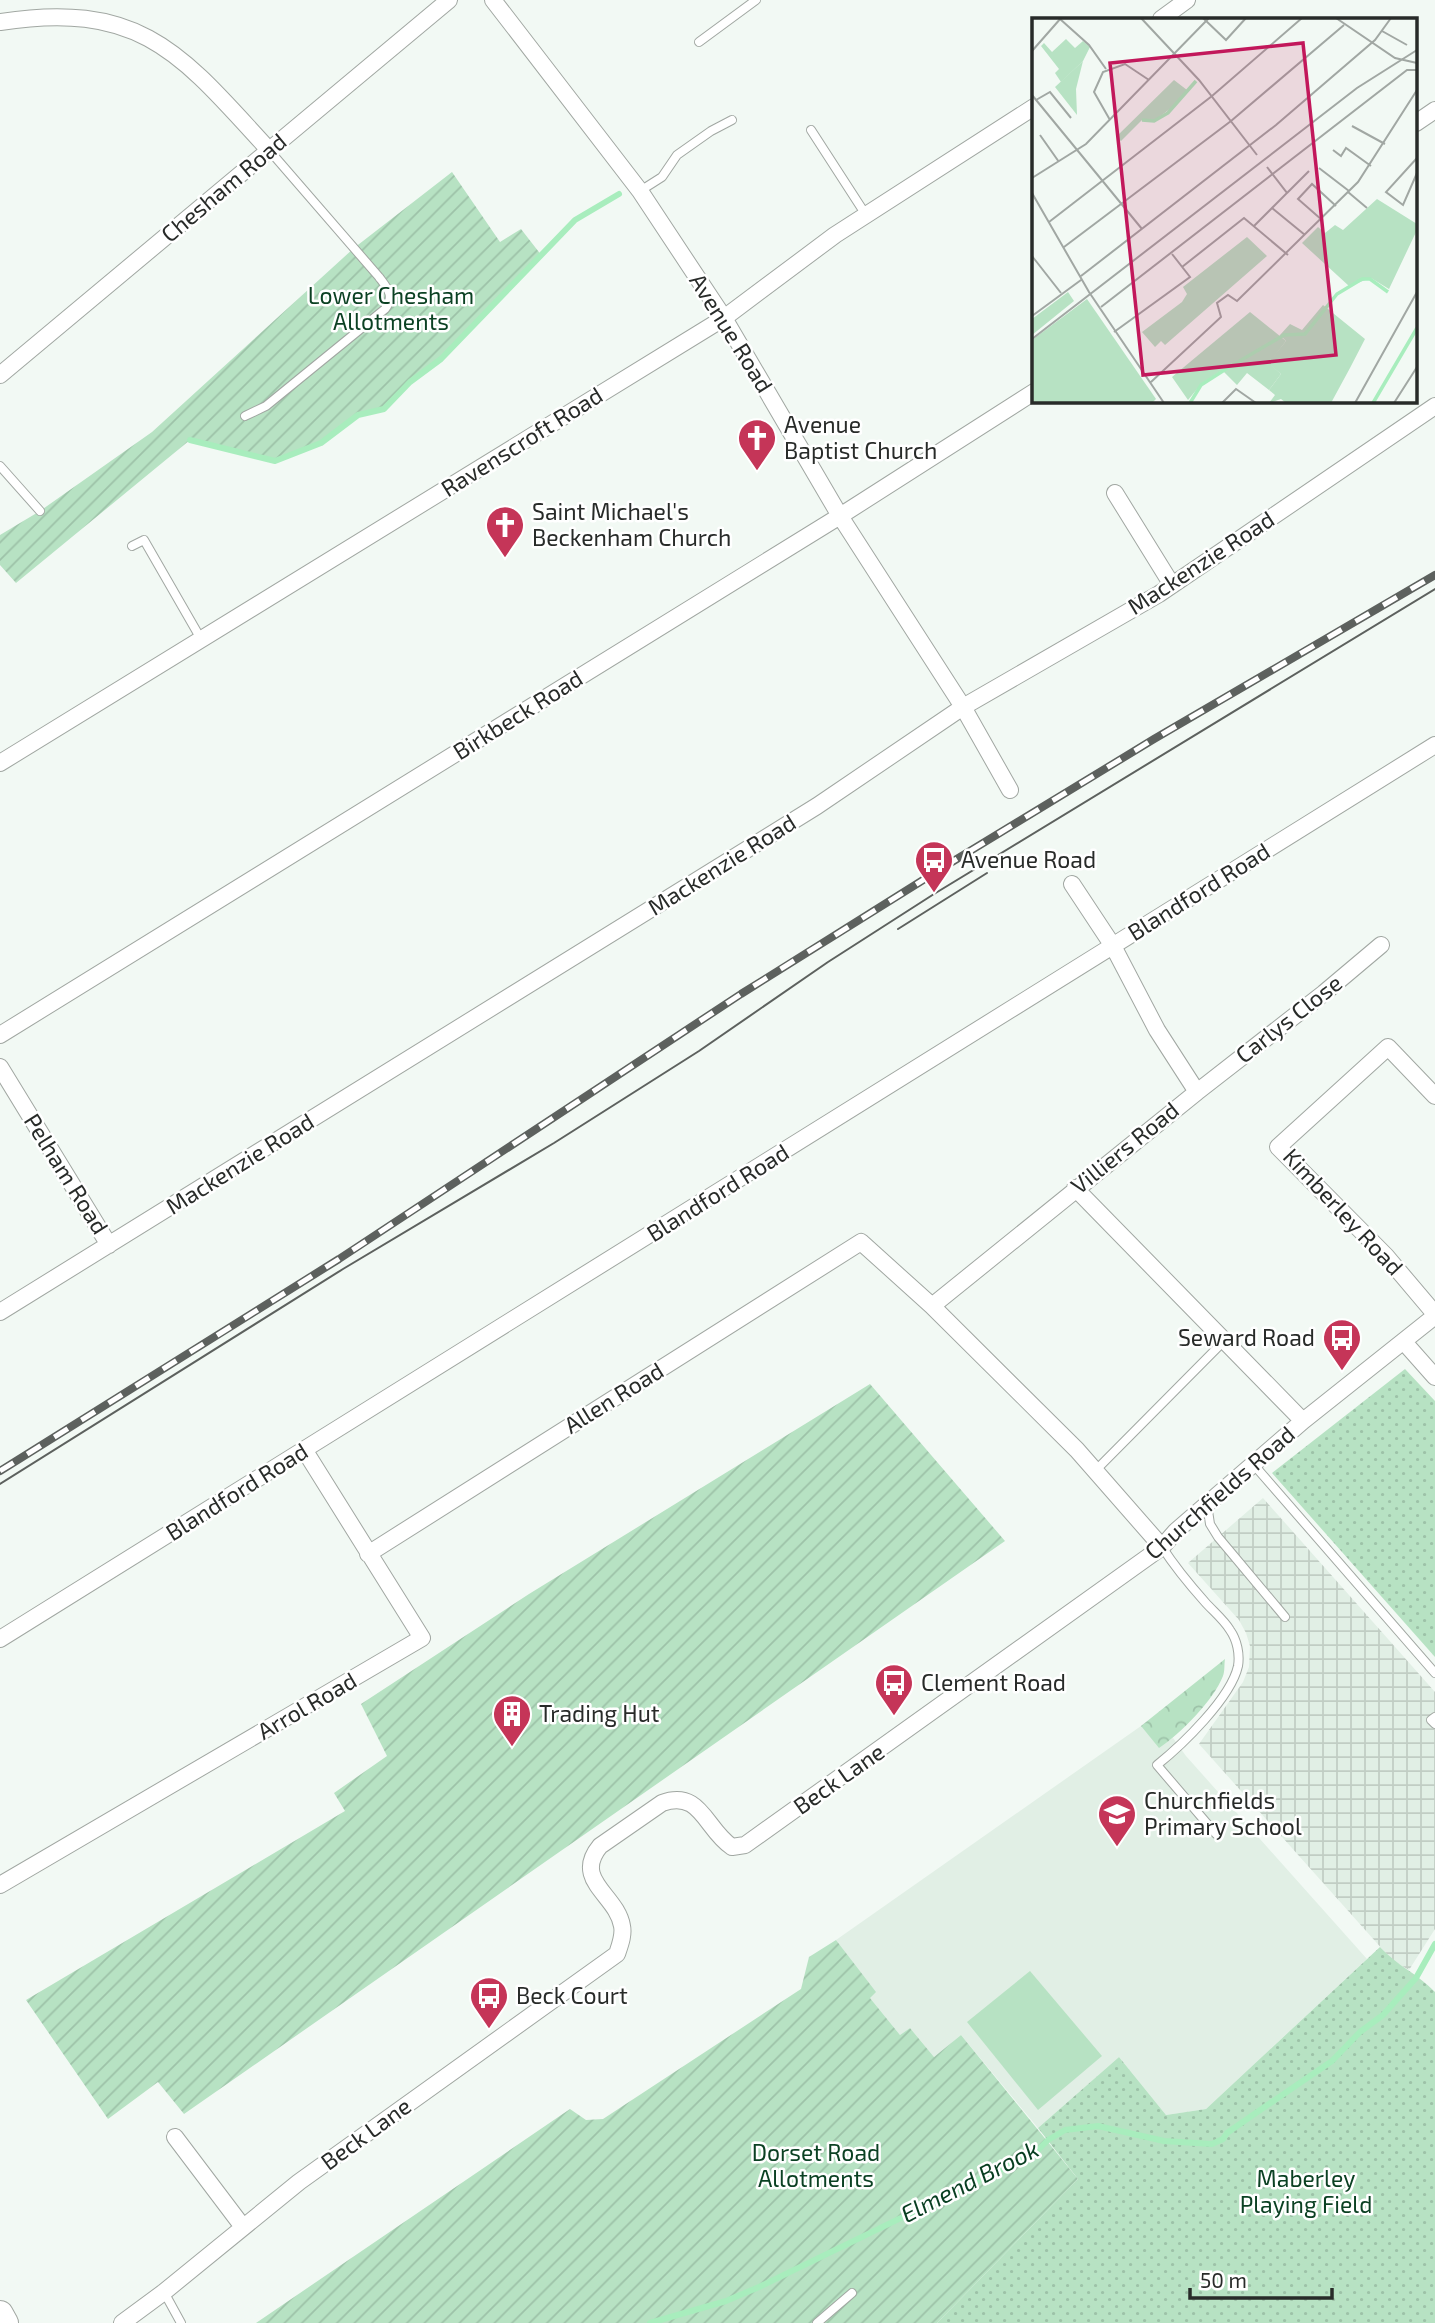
<svg xmlns="http://www.w3.org/2000/svg" width="1435" height="2323" font-family="'Exo 2',sans-serif">
<defs>
<pattern id="industrial-grid" width="8" height="8" patternUnits="userSpaceOnUse" patternTransform="scale(1.75)"><rect width="8" height="8" fill="#e1efe5"/><path d="M0 4h8M4 0v8" fill="none" stroke="#c1cdc4"/></pattern>
<pattern id="forest-crowns" width="20" height="18" patternUnits="userSpaceOnUse" patternTransform="scale(1.75)"><rect width="20" height="18" fill="#b7e2c3"/><path d="M2 6a3 3 0 1 1 6 0M12 15a3 3 0 1 1 6 0" fill="none" stroke="#9dc2a8"/></pattern>
<pattern id="park-dots" width="8" height="8" patternUnits="userSpaceOnUse" patternTransform="scale(1.75)"><rect width="8" height="8" fill="#b7e2c3"/><path d="M2 2h.1M6 6h.1" fill="none" stroke="#9dc2a8" stroke-width="1.8" stroke-linecap="round"/></pattern>
<pattern id="garden-furrows" width="10" height="10" patternUnits="userSpaceOnUse" patternTransform="scale(1.75)"><rect width="10" height="10" fill="#b7e2c3"/><path d="M-1 1l2-2M0 10L10 0M9 11l2-2" fill="none" stroke="#9dc2a8"/></pattern>
</defs>
<rect width="100%" height="100%" fill="#f2f9f4"/>
<path fill="#e1efe5" d="M1141,1726L1159,1747L1173,1738L1186,1756L1367,1959L1206,2109L1166,2115L1119,2057L1038,2128L961,2035L934,2057L910,2028L900,2035L870,1998L875,1992L836,1940Z"/>
<path fill="url(#industrial-grid)" d="M1263,1498L1435,1692V1929L1409,1970L1392,1960L1199,1744L1243,1682L1249,1667L1250,1646L1246,1633L1239,1620L1188,1563Z"/>
<path fill="url(#forest-crowns)" d="M1225,1659C1224,1665 1225,1671 1223,1676C1213,1701 1181,1733 1159,1748L1141,1726Z"/>
<path fill="url(#park-dots)" d="M1405,1369L1435,1401V1657L1272,1473Z
M1380,1947C1396,1965 1418,1974 1435,1992V2323H937L1078,2179L1038,2128L1119,2057L1166,2115L1206,2109Z"/>
<path fill="url(#garden-furrows)" d="M452,172L500,242L521,229L542,256L441,359L410,382L384,409L358,415L321,443L275,461L190,440L16,583L0,565V535L40,511L152,432L354,248Z
M870,1384L1005,1541L184,2114L158,2082L108,2119L26,2000L345,1811L334,1793L387,1756L361,1704L529,1594Z
M836,1940L876,1992L870,1998L900,2035L910,2028L934,2057L961,2035L1078,2179L937,2323H256L570,2109L586,2120L603,2119L801,1989L809,1957Z"/>
<path fill="#b7e2c3" d="M1030,1971L1102,2056L1038,2110L967,2022Z"/>
<g fill="none" stroke-linecap="round" stroke-linejoin="round">
<path stroke="#a8edbd" stroke-width="6" d="M190,440L275,461L321,443L358,415L384,409L410,382L441,359L575,220L619,194
M650,2323L726,2301L759,2287L1020,2160L1037,2151L1048,2140L1065,2130L1098,2126L1164,2141L1212,2144L1223,2139L1227,2133L1250,2117L1332,2061L1360,2032L1383,2015L1416,1978L1435,1944"/>
<defs>
<path id="service" d="M699,42L756,0
M811,130L866,215
M640,191L662,177L677,155L711,131L732,120
M245,416L266,406L385,309C395,296 388,289 379,277L269,150
M0,466L40,511
M132,546L144,540L201,639
M1254,1465L1435,1673
M1096,1470L1225,1340
M1207,1504L1210,1524L1218,1537L1285,1617
M1162,1547C1175,1567 1189,1584 1205,1602C1213,1611 1224,1620 1230,1630C1237,1640 1240,1654 1238,1666C1231,1698 1182,1745 1157,1765L1216,1834
M1435,1717L1431,1720L1435,1724
M164,2292L181,2323
M817,2323L852,2293"/>
<path id="minor" d="M493,0L640,191L724,318L840,516L963,707L1010,790
M1161,19L1187,0
M0,22C142,0 182,55 269,150
M1416,123L1435,110
M0,375L449,0
M1115,493L1172,585
M0,763L724,318L835,235L1034,107
M0,1035L840,516L1034,392
M0,1067L109,1245
M1197,1092L1324,993L1381,945
M1435,1096L1388,1047L1278,1147L1386,1256L1435,1314
M1075,1188L1303,1421
M932,1306L1197,1092L1157,1030L1113,946L1072,884
M0,1312L817,806L963,707L1159,594L1435,406
M1404,1342L1435,1377
M368,1554L861,1242L932,1306L1077,1450L1162,1547
M0,1639L1435,745
M0,1885L422,1638L305,1451
M175,2137L243,2227
M122,2323L164,2292L299,2182L617,1954C620,1945 624,1935 622,1926C617,1895 572,1880 600,1846L662,1803C701,1789 705,1829 732,1847L745,1845L1162,1547L1176,1531L1303,1421L1435,1316"/>
<path id="primary" d="M0,2314L5,2323"/>
</defs>
<use href="#service" stroke="#a1a7a2" stroke-width="10"/>
<use href="#minor" stroke="#a1a7a2" stroke-width="18"/>
<use href="#primary" stroke="#a1a7a2" stroke-width="28"/>
<use href="#service" stroke="#fff" stroke-width="8"/>
<use href="#minor" stroke="#fff" stroke-width="16"/>
<use href="#primary" stroke="#fff" stroke-width="26"/>
<path stroke="#5d615e" stroke-width="2" d="M898,929L987,873
M0,1484L343,1269L554,1143L699,1051L828,962L934,894L1435,589"/>
<defs>
<path id="rail" d="M0,1471L339,1259L741,994L947,865L1154,739L1435,575"/>
</defs>
<use href="#rail" stroke="#5d615e" stroke-width="8"/>
<use href="#rail" stroke="#fff" stroke-width="5" stroke-dasharray="16" stroke-linecap="butt"/>
</g>
<defs>
<symbol id="church-pin" viewBox="-11 -11 22 30"><path d="M0 17L-7.5 6A9.5 9.5 0 1 1 7.5 6Z" fill="#c53558" stroke="#fff"/><path d="M-1.2-6h2.4v3.5h3.3v2.4h-3.3V6h-2.4V-.1h-3.3v-2.4h3.3Z" fill="#fff"/></symbol>
<symbol id="bus-pin" viewBox="-11 -11 22 30"><path d="M0 17L-7.5 6A9.5 9.5 0 1 1 7.5 6Z" fill="#c53558" stroke="#fff"/><path d="M-5-6H5V4H4V6H2V4H-2V6H-4V4H-5ZM-3.5-4V0h7V-4ZM-3.5 1.2v1.5H-2V1.2ZM2 1.2v1.5H3.5V1.2Z" fill="#fff"/></symbol>
<symbol id="building-pin" viewBox="-11 -11 22 30"><path d="M0 17L-7.5 6A9.5 9.5 0 1 1 7.5 6Z" fill="#c53558" stroke="#fff"/><path d="M-4-6H4V6H1V3H-1V6H-4ZM-2.5-4.3h1.7v1.8h-1.7ZM.8-4.3h1.7v1.8H.8ZM-2.5-1h1.7V.8h-1.7ZM.8-1h1.7V.8H.8Z" fill="#fff"/></symbol>
<symbol id="school-pin" viewBox="-11 -11 22 30"><path d="M0 17L-7.5 6A9.5 9.5 0 1 1 7.5 6Z" fill="#c53558" stroke="#fff"/><path d="M0-5L7-2L0 1L-7-2ZM-4 1L0 2.5L4 1V4Q0 6-4 4Z" fill="#fff"/></symbol>
</defs>
<g fill-rule="evenodd">
<use href="#church-pin" x="735" y="416" width="44" height="60"/>
<use href="#church-pin" x="483" y="503" width="44" height="60"/>
<use href="#bus-pin" x="912" y="838" width="44" height="60"/>
<use href="#bus-pin" x="1320" y="1316" width="44" height="60"/>
<use href="#bus-pin" x="872" y="1661" width="44" height="60"/>
<use href="#building-pin" x="490" y="1692" width="44" height="60"/>
<use href="#school-pin" x="1095" y="1792" width="44" height="60"/>
<use href="#bus-pin" x="467" y="1974" width="44" height="60"/>
</g>
<g text-anchor="middle" stroke-width="5" stroke-linejoin="round" paint-order="stroke">
<g font-size="23" fill="#282b29" stroke="#fff">
<text transform="translate(224 188) rotate(-40)" y="8">Chesham Road</text>
<text transform="translate(731 333) rotate(58)" y="8">Avenue Road</text>
<text transform="translate(522 442) rotate(-32)" y="8">Ravenscroft Road</text>
<text transform="translate(1201 563) rotate(-33)" y="8">Mackenzie Road</text>
<text transform="translate(518 715) rotate(-32)" y="8">Birkbeck Road</text>
<text transform="translate(722 865) rotate(-32)" y="8">Mackenzie Road</text>
<text transform="translate(1199 892) rotate(-32)" y="8">Blandford Road</text>
<text transform="translate(1289 1019) rotate(-38)" y="8">Carlys Close</text>
<text transform="translate(1125 1148) rotate(-39)" y="8">Villiers Road</text>
<text transform="translate(240 1164) rotate(-32)" y="8">Mackenzie Road</text>
<text transform="translate(66 1174) rotate(58)" y="8">Pelham Road</text>
<text transform="translate(718 1193) rotate(-32)" y="8">Blandford Road</text>
<text transform="translate(1343 1212) rotate(47)" y="8">Kimberley Road</text>
<text transform="translate(614 1398) rotate(-32)" y="8">Allen Road</text>
<text transform="translate(237 1492) rotate(-32)" y="8">Blandford Road</text>
<text transform="translate(1220 1493) rotate(-41)" y="8">Churchfields Road</text>
<text transform="translate(307 1706) rotate(-30)" y="8">Arrol Road</text>
<text transform="translate(839 1779) rotate(-35)" y="8">Beck Lane</text>
<text transform="translate(366 2134) rotate(-36)" y="8">Beck Lane</text>
</g>
<g font-size="23" fill="#0b4123" stroke="#fff">
<text x="391" y="304">Lower Chesham<tspan x="391" dy="26">Allotments</tspan></text>
<text x="816" y="2161">Dorset Road<tspan x="816" dy="26">Allotments</tspan></text>
<text x="1306" y="2187">Maberley<tspan x="1306" dy="26">Playing Field</tspan></text>
</g>
<g font-size="23" fill="#282b29" stroke="#fff" text-anchor="start">
<text x="784" y="433">Avenue<tspan x="784" dy="26">Baptist Church</tspan></text>
<text x="532" y="520">Saint Michael's<tspan x="532" dy="26">Beckenham Church</tspan></text>
<text x="961" y="868">Avenue Road</text>
<text x="1315" y="1346" text-anchor="end">Seward Road</text>
<text x="921" y="1691">Clement Road</text>
<text x="539" y="1722">Trading Hut</text>
<text x="1144" y="1809">Churchfields<tspan x="1144" dy="26">Primary School</tspan></text>
<text x="516" y="2004">Beck Court</text>
</g>
<g font-size="24" font-style="italic" fill="#073d20" stroke="#fff">
<text transform="translate(970 2182) rotate(-27)" y="8">Elmend Brook</text>
</g>
</g>
<g transform="translate(1032 18)">
<rect width="385" height="385" fill="#f2f9f4"/>
<path d="M55,281L124,381L120,385H0V322Z" fill="#b7e2c3"/>
<path d="M34,21L43,30L51,23L58,29L51,43L29,64L23,55L27,51L9,28L12,25L20,34ZM345,181L385,206V212L357,271L339,260L317,268L270,225L286,209L293,215L303,207L311,212ZM291,287L333,321L318,350L299,385H254L249,381L237,385L243,377L237,372L249,356L236,345L254,323L248,317L258,306L270,312Z" fill="#b7e2c3"/>
<path d="M51,43L44,71L45,97L23,69ZM142,62L155,72L143,87L122,103L110,102L89,123L84,119ZM215,219L235,238L133,327L129,323L123,329L110,314L150,284L155,276L151,269ZM36,274L42,283L0,317V301ZM218,294L254,323L237,345L249,356L237,372L215,355L205,367L190,352L170,365L156,382L140,359Z" fill="#b7e2c3"/>
<path fill="none" stroke="#a8edbd" stroke-width="3.5" d="M110,102L122,103L136,95L164,63M158,385L169,367L194,351L252,317L273,316L305,276L330,261H338L356,274M341,385L385,310"/>
<path fill="none" stroke="#a1a7a3" stroke-width="2" d="M109,0L167,62L225,137M171,0L194,22L214,0M304,0L363,40L385,45M28,1L57,27L74,51M350,13L375,27M0,33L29,0M0,77L110,211M4,82L18,74L39,100M78,102L62,74L71,54L93,46L117,62M320,108L353,126M8,117L27,144M301,132L309,138L314,130L339,148M385,140L354,174L371,187L385,155M287,150L317,173M0,160L54,126L177,0M316,174L335,190M0,175L57,274L132,385M255,175L277,153M240,190L273,217M290,202L266,181L280,166L304,188M17,204L180,78L270,0M222,208L255,175L235,149M32,229L199,103L312,7M0,238L29,275M150,249L212,200L256,237M49,258L244,107L343,22L359,0M69,289L375,52H385M0,298L49,262M82,314L158,259L140,236M0,321L325,70L385,32M119,364L189,299L185,285L196,277L205,283L326,164L385,72M190,385L204,371L224,385M323,385L385,274M362,385L385,349"/>
<path fill="#c2185b" fill-opacity="0.15" stroke="#c2185b" stroke-width="3.5" d="M271,25L304,337L111,357L78,45Z"/>
<rect width="385" height="385" fill="none" stroke="#282b29" stroke-width="3.5"/>
</g>
<path d="M1190 2288v10h142v-10" fill="none" stroke="#282b29" stroke-width="3.5"/>
<text x="1200" y="2288" font-size="21" fill="#282b29" stroke="#ffffff" stroke-width="5" paint-order="stroke">50 m</text>
</svg>
